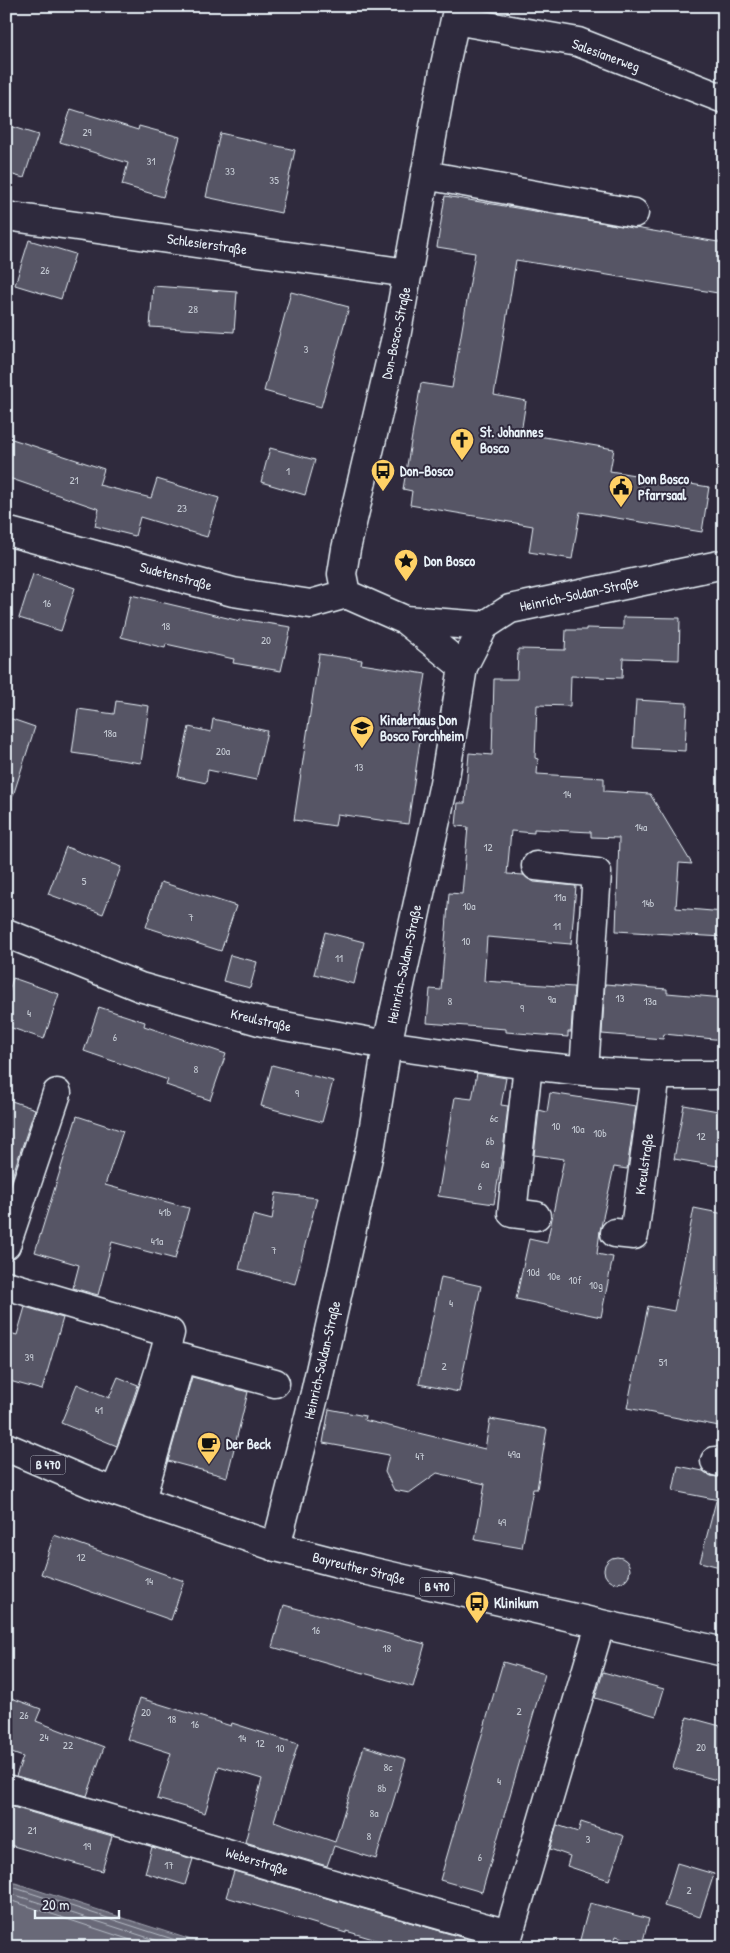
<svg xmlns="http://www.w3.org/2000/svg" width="730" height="1953" font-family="'Patrick Hand',sans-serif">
<rect width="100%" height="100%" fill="#2f2a3d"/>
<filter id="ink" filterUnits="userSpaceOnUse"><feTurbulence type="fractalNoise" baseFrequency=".02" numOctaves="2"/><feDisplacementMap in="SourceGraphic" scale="10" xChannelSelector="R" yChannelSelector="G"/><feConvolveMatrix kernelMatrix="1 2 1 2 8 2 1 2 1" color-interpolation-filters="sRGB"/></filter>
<g filter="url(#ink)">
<path fill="#696978" stroke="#9c9fab" d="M6,1880L213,1947H6Z"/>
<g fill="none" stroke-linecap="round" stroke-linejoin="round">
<path stroke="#b5bbc5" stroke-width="1" d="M6,1885L197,1947
M6,1892L177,1947
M6,1899L152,1947"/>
</g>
<path fill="#575565" stroke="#e8f1f8" d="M71,109L138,130L139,126L180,137L163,197L122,185L128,163L60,142Z
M6,125L38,135L24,178L6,173Z
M220,133L295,150L281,213L206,197Z
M445,196L724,243V294L516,260L494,395L526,401L521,433L614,449L610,471L709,487L702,532L580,512L572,559L529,552L533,526L410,505L412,491L403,489L421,383L452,388L475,253L437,247Z
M29,240L75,254L61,299L15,285Z
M153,286L237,292L234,332L150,327Z
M291,292L349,307L321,407L264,391Z
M6,437L104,469L99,485L151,498L157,479L219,498L207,537L140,517L135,536L95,526L99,509L6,477Z
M270,448L315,460L305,495L261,482Z
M33,574L75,588L61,631L19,618Z
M131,595L240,621V619L291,627L281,671L233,663L234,659L166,644L165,648L121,637Z
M623,617L680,618L679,660L623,658L622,678L571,676L570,706L537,705L535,758L538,759L537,774L604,778V791L650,794L692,864L679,863L676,908L724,912V937L616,931L619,838L591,837V832L534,829V833L511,831L507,874L524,875L534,882L576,886L571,944L487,937L484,981L574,987L571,1032H568V1037L506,1032V1029L427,1023L430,989L441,990L449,893L462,894L468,827L456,826L458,803H465L469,753L492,755L494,679H517L518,649L565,650L566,630H586V628L623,629Z
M319,654L362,660L361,664L426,674L416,734H421L408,824L337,814L335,826L294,820Z
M636,700L687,703L685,751L633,748Z
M116,701L149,706L141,763L72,753L78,709L114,714Z
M6,717L35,727L11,802L6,801Z
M213,719L267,731L256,780L208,770L206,783L178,777L189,727L211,732Z
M66,847L121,867L103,914L48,894Z
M161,882L236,906L221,951L146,927Z
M325,932L364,942L354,984L314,974Z
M230,955L257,962L250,988L223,981Z
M13,978L59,994L44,1039L6,1026V1000Z
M605,984L667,989V993L724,998V1040L664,1034L663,1039L602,1034Z
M99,1007L145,1022L144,1026L226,1054L210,1100L166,1085L168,1080L84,1051Z
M272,1065L333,1081L322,1122L261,1106Z
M477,1073L506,1078L501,1105L508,1106L503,1151L494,1204L438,1196L455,1097L472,1099Z
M550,1093L636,1106L627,1169L614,1167L600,1231L597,1254L613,1257L601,1317L516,1299L529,1239L547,1243L564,1159L534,1155L539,1110L547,1112Z
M6,1099L35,1109L8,1188H6Z
M684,1105L724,1112V1167L674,1159Z
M77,1116L123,1131L105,1185L189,1208L175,1259L112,1242L98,1295L73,1288L79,1265L35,1252Z
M276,1193L317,1198L295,1284L239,1269L253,1215L272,1220Z
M694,1208L724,1214V1262L718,1292L724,1293V1427L627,1408L648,1306L674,1311Z
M441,1277L481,1286L459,1392L419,1384Z
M25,1307L63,1318L42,1390L6,1380V1332L17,1335Z
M118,1377L138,1385L117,1446L61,1423L77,1384L109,1398Z
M192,1377L248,1392L227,1477L168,1461Z
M329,1409L365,1416L364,1420L485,1449L490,1419L547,1429L537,1489H533L522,1548L475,1540L485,1484L437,1473L409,1493L394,1490L385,1472L389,1455L323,1443Z
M678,1466L703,1471L711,1476L724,1478V1501L673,1491Z
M716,1501L724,1502V1568L700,1562Z
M54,1535L184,1581L171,1620L41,1574Z
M604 1570a13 13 0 1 1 26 0a13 13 0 1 1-26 0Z
M284,1605L425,1644L413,1687L272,1647Z
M503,1662L545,1674L482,1892L440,1880Z
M603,1672L664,1689L656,1716L595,1698Z
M6,1696L41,1709L36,1721L104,1747L87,1796L16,1776L23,1757L6,1751Z
M140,1698L231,1726L232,1723L298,1744L274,1821L335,1842L364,1746L406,1759L376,1859L334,1846L327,1866L245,1842L262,1779L219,1766L205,1813L157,1799L171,1753L127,1739Z
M687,1717L724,1727V1782L673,1768Z
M6,1805L112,1836L102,1871L6,1844Z
M581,1822L624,1836L609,1880L567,1866L570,1856L550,1849L557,1825L578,1832Z
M152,1847L193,1859L185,1885L145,1873Z
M677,1863L714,1874L700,1917L664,1906Z
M234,1871L485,1944L484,1947H400L346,1931V1933L226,1897Z
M590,1903L649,1919L642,1944L616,1936L613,1947H578Z"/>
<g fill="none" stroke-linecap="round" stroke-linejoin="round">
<defs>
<path id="minor" d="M455,20L578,42L724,99
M425,175L634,213
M6,216L408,273
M6,531L233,592L311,604L346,594
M346,594L342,574L346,549L396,337L445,65L458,6
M346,594L405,620L463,667
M405,620L484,626
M536,866L597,873L584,1071
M6,933L140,987L263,1022L387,1045L528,1065L584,1071L656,1075H724
M528,1065L512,1213L536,1216
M615,1233L634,1235L656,1075
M6,1245L57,1093
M6,1285L170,1333C156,1388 137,1439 115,1491
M715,1461L724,1463
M141,1500L181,1358L275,1383
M276,1547L315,1393L371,1144L387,1045L444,783L463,667L484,626L510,609L724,564
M6,1789C174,1836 340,1888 508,1934
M505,1947L600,1625"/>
<path id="major" d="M6,1447L90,1483L276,1547L369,1571L724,1652"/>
</defs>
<use href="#minor" stroke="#e8f1f8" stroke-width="31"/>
<use href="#major" stroke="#e8f1f8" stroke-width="31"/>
<use href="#minor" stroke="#2f2a3d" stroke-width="28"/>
<use href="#major" stroke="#2f2a3d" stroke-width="28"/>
</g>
</g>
<defs>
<symbol id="church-pin" viewBox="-11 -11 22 30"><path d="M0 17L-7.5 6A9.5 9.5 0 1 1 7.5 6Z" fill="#ffd166" stroke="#2f2a3d"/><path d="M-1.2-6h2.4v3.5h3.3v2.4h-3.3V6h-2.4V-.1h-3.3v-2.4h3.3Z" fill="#111"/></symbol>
<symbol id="bus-pin" viewBox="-11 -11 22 30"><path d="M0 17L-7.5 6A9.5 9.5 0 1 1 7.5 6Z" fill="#ffd166" stroke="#2f2a3d"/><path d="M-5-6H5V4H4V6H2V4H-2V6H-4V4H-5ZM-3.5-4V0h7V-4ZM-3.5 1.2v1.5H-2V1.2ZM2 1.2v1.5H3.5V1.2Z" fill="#111"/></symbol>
<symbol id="civic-pin" viewBox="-11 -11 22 30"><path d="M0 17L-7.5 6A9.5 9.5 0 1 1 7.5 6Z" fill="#ffd166" stroke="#2f2a3d"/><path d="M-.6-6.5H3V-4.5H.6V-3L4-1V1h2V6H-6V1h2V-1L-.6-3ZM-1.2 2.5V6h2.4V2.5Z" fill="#111"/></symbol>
<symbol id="sight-pin" viewBox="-11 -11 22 30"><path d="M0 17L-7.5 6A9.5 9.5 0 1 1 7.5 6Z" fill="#ffd166" stroke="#2f2a3d"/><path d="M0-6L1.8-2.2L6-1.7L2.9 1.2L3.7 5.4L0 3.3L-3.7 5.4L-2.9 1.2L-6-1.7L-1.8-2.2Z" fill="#111"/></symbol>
<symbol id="school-pin" viewBox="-11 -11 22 30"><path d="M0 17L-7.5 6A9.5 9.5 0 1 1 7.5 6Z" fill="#ffd166" stroke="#2f2a3d"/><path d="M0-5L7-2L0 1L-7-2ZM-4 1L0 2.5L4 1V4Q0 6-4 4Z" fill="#111"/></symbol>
<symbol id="cafe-pin" viewBox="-11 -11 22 30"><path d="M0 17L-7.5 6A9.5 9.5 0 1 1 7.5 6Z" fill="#ffd166" stroke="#2f2a3d"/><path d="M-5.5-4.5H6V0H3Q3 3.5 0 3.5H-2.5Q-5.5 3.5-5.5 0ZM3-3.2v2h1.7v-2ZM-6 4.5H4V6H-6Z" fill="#111"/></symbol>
</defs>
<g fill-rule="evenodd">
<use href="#church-pin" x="448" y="426" width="28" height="38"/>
<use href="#bus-pin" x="369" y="457" width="28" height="38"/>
<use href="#civic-pin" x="607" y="473" width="28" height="38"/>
<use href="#sight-pin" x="392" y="547" width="28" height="38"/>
<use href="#school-pin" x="348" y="714" width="28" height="38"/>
<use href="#cafe-pin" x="195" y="1430" width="28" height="38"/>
<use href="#bus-pin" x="463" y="1589" width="28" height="38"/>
</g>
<g text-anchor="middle" stroke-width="4" stroke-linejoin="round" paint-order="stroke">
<g font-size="11" fill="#c4cad3">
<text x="87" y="136">29</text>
<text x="151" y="165">31</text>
<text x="230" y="175">33</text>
<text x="274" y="184">35</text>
<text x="45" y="274">26</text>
<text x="193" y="313">28</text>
<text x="306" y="353">3</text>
<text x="288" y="475">1</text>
<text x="74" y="484">21</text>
<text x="182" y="512">23</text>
<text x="47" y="607">16</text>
<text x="166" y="630">18</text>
<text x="266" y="644">20</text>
<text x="110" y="737">18a</text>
<text x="223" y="755">20a</text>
<text x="359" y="771">13</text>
<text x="567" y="798">14</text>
<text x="641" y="831">14a</text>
<text x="488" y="851">12</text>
<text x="84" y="885">5</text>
<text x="560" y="901">11a</text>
<text x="648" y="907">14b</text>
<text x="469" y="910">10a</text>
<text x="191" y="921">7</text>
<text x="557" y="930">11</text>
<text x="466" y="945">10</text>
<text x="339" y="962">11</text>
<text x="620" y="1002">13</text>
<text x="552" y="1003">9a</text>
<text x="450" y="1005">8</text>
<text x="650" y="1005">13a</text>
<text x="522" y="1012">9</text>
<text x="29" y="1017">4</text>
<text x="115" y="1041">6</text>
<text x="196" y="1073">8</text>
<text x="297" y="1097">9</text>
<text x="494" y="1122">6c</text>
<text x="556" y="1130">10</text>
<text x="578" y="1133">10a</text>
<text x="600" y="1137">10b</text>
<text x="701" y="1140">12</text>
<text x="490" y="1145">6b</text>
<text x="485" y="1168">6a</text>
<text x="480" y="1190">6</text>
<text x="165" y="1216">41b</text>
<text x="157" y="1245">41a</text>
<text x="274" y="1254">7</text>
<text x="533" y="1276">10d</text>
<text x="554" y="1280">10e</text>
<text x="575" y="1284">10f</text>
<text x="596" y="1289">10g</text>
<text x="451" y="1307">4</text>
<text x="29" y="1361">39</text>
<text x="663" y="1366">51</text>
<text x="444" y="1370">2</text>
<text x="99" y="1414">41</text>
<text x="514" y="1458">49a</text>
<text x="420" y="1460">47</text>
<text x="502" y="1526">49</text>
<text x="81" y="1561">12</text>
<text x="149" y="1585">14</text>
<text x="316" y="1634">16</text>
<text x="387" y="1652">18</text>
<text x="519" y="1715">2</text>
<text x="146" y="1716">20</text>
<text x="24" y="1719">26</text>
<text x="172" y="1723">18</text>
<text x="195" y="1728">16</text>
<text x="44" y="1741">24</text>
<text x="242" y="1742">14</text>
<text x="260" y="1747">12</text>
<text x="68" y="1749">22</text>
<text x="701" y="1751">20</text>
<text x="280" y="1752">10</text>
<text x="388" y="1771">8c</text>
<text x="499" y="1785">4</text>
<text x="382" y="1792">8b</text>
<text x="374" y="1817">8a</text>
<text x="32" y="1834">21</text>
<text x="369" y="1840">8</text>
<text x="588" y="1843">3</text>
<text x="87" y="1850">19</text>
<text x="480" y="1861">6</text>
<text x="169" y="1869">17</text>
<text x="689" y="1894">2</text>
</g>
<g fill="#2f2a3d" stroke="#b0b5c0" stroke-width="1">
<rect x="30.5" y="1455.5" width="35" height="19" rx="4"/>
<rect x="419.5" y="1577.5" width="35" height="19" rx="4"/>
</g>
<g font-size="12" font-weight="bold" fill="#e8f1f8">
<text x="48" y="1469">B 470</text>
<text x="437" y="1591">B 470</text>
</g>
<g font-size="14" fill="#e8f1f8" stroke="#2f2a3d">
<text transform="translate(606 55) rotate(20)" y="5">Salesianerweg</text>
<text transform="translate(207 244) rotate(8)" y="5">Schlesierstraße</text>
<text transform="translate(396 333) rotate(-78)" y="5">Don-Bosco-Straße</text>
<text transform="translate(176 576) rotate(15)" y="5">Sudetenstraße</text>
<text transform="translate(579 594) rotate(-12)" y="5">Heinrich-Soldan-Straße</text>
<text transform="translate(404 964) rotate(-78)" y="5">Heinrich-Soldan-Straße</text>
<text transform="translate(261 1020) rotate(13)" y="5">Kreulstraße</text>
<text transform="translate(644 1164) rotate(-82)" y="5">Kreulstraße</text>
<text transform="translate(322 1360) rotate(-77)" y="5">Heinrich-Soldan-Straße</text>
<text transform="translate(359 1568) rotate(14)" y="5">Bayreuther Straße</text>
<text transform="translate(257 1861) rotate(17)" y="5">Weberstraße</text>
</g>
<g font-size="14" font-weight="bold" fill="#e8f1f8" stroke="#2f2a3d" text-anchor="start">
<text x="480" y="437">St. Johannes<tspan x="480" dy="16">Bosco</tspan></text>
<text x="400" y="476">Don-Bosco</text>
<text x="638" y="484">Don Bosco<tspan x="638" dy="16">Pfarrsaal</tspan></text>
<text x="424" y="566">Don Bosco</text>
<text x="380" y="725">Kinderhaus Don<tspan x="380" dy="16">Bosco Forchheim</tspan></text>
<text x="226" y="1449">Der Beck</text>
<text x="494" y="1608">Klinikum</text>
</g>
</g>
<rect width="730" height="1953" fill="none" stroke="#2f2a3d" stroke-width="25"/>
<rect x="12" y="12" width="705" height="1928" fill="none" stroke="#e8f1f8" stroke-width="2" filter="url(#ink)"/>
<path d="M35 1910v8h84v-8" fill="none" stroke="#e8f1f8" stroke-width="2.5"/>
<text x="42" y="1910" font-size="15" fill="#e8f1f8" stroke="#2f2a3d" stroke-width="4" paint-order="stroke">20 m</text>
</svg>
